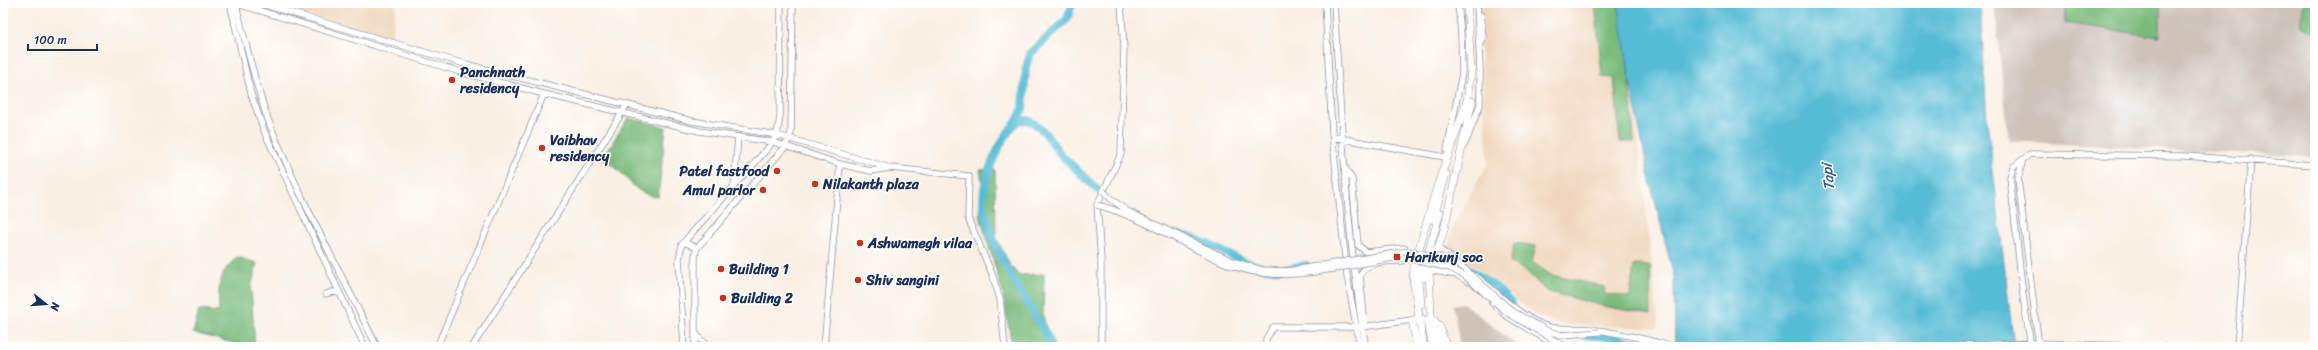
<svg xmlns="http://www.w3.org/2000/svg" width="2318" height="350" font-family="Sriracha,sans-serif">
<rect width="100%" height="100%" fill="#fff"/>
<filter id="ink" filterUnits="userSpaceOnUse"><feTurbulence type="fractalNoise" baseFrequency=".025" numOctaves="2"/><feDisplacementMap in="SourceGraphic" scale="8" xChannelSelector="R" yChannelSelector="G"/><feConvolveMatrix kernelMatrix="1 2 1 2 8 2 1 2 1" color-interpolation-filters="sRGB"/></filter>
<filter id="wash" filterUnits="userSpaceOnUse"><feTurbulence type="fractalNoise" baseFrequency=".012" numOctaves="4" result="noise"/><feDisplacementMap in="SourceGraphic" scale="16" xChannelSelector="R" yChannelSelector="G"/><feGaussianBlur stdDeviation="0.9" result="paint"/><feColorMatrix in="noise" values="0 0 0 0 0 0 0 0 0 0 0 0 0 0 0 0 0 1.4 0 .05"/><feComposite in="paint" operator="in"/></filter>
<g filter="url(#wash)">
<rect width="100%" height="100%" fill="#faefe3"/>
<path fill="#f0d6bc" d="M284,3H396L392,39L282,8Z
M1477,3H1623L1659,328L1563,325L1541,318L1518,302L1501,285L1448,248L1453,226L1488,163Z"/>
<path fill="#cec2b9" d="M1994,3H2315V157L2009,141Z
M1463,303L1519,347H1460L1453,305Z"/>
<path fill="#7abb7c" stroke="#4a756d" d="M1595,3H1619L1629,77L1634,142H1620L1614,78L1602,77Z
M2065,3H2160V37L2065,23Z
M2304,3H2315V31L2300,25Z
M628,118L666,127L658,197C629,194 627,169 602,159Z
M995,169L996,237L1010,265L1018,275L1044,274L1043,316L1052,347H1012L1003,293L980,216L982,181L980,170Z
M1514,243L1536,246L1532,262L1551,275L1605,287L1604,294L1630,297L1634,265L1650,266L1651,314L1607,307L1546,291L1525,270L1510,263Z
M237,257L257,263L251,288L255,347H233L234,343L193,333L199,310L219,312C218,288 218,274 237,257Z"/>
<path fill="#57bcd5" stroke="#39769a" d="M1618,3H1980L1987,120L2014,347H1675L1674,277L1648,173L1631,86Z"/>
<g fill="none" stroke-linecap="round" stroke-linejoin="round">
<path stroke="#57bcd5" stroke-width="8" d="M1017,121L1023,108L1026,68L1030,54L1067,19L1072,5L1070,3
M1175,234C1210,238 1239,267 1275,269C1285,270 1296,267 1306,265
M1359,256L1380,253
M1449,256L1496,287L1511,303
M1582,335L1614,337L1652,347
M1051,347L1048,337C1026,301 991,249 984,208C979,182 1000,140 1017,121L1027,120L1034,123L1045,133L1062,156L1099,191"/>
</g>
</g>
<g filter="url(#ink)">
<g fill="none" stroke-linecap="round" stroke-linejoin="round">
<defs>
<path id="minor" d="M230,3L251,94L264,131L365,347
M258,3L465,64L692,121L777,135L890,168L969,176L968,218L992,274L1000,299L1005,347
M1325,3L1332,133L1347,276L1360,347
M1334,3C1339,85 1343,167 1352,248C1356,281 1359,314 1366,347
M238,4L464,73L544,94L699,131L773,142L840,164L871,171L889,168
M236,5C246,44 255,84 269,122C299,199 341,272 377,347
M1480,46L1483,38L1481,15
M1333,137L1445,157
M1465,144L1480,105V70L1477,3
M1447,150L1462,73L1461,35L1458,3
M2023,159L2018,179L2039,347
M1345,168L1352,179L1358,245L1366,252L1404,248L1408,251
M734,185L738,138
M684,242L697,248
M1437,248L1455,260
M1429,270L1457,275L1469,282
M1476,276C1498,293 1517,314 1543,325C1559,331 1574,327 1591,329C1619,333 1646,339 1674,347
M326,294L332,292L339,293
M1492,303L1505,315L1558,347
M1365,325L1360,276C1365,260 1388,262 1403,261L1405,258
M695,332L700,339L710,347
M437,347L544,94
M472,347L625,108
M684,347L679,259L682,244L768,148L777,135L780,117L781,3
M695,347V255L697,248L785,147L791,133L793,3
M824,347L840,164
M1101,347V261L1097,205L1121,154L1124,49L1121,3
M1266,347V339L1273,327H1362L1412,320
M1897,347L2038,343L2166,347
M2031,347L2023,296L2010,177L2013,167L2030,154L2184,156L2315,165
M2237,347L2251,159"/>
<path id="major" d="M1433,220L1446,174
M1424,278V267L1440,213
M1421,304L1418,270L1422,255
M1433,319L1440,327L1446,347
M1427,320L1433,347
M1417,347L1412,320L1422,319
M1424,347L1413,279L1414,266L1436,190L1467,101L1471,72L1467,3
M1439,347L1431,317L1429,270L1443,234L1472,101"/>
</defs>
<use href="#minor" stroke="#8a8fa0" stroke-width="7"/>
<use href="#major" stroke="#8a8fa0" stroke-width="8"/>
<use href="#minor" stroke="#fff" stroke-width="5.5"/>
<use href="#major" stroke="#fff" stroke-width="7"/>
<defs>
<path id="minor-bridge" d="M1103,191L1111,199L1129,212L1232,261L1262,270L1287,271L1408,251L1450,259L1465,269L1512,311L1548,331L1562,335L1599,332
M1097,205C1144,217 1185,247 1230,265C1283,286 1340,266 1394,258H1405L1450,268L1465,276L1506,312L1566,347"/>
</defs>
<use href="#minor-bridge" stroke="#8a8fa0" stroke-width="7" stroke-linecap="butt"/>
<use href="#minor-bridge" stroke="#fff" stroke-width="5.5"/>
</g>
</g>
<g fill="#c8321e" stroke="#fff" stroke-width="1.5">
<circle cx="452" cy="80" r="4"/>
<circle cx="542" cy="148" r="4"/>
<circle cx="777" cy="171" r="4"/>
<circle cx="815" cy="184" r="4"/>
<circle cx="763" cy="190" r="4"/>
<circle cx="860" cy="243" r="4"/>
<rect x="1393" y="253" width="8" height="8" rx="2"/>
<circle cx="721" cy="269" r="4"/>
<circle cx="858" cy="280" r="4"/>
<circle cx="723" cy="298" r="4"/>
</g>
<g text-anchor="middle" stroke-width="3" stroke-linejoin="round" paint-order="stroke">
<g font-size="14" font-weight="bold" fill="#1b2f5e" stroke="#fff" text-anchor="start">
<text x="460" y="77">Panchnath<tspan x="460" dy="16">residency</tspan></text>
<text x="550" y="145">Vaibhav<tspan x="550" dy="16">residency</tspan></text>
<text x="769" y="176" text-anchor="end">Patel fastfood</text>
<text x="823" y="189">Nilakanth plaza</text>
<text x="755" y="195" text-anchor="end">Amul parlor</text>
<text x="868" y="248">Ashwamegh vilaa</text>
<text x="1405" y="262">Harikunj soc</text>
<text x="729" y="274">Building 1</text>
<text x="866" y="285">Shiv sangini</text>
<text x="731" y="303">Building 2</text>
</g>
<g font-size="15" font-style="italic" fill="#306088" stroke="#fff">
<text transform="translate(1828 177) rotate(-96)" y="5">Tapi</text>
</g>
</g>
<rect width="2318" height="350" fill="none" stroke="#fff" stroke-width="16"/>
<g transform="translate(46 304) rotate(107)" stroke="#ffffff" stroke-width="3" paint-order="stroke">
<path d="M0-3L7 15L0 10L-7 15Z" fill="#1b2f5e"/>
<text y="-6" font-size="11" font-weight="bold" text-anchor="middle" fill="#1b2f5e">N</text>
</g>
<path d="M28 44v6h69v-6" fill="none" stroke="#1b2f5e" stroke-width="2"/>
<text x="34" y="44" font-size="12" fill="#1b2f5e" stroke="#ffffff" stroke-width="3" paint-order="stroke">100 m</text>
</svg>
